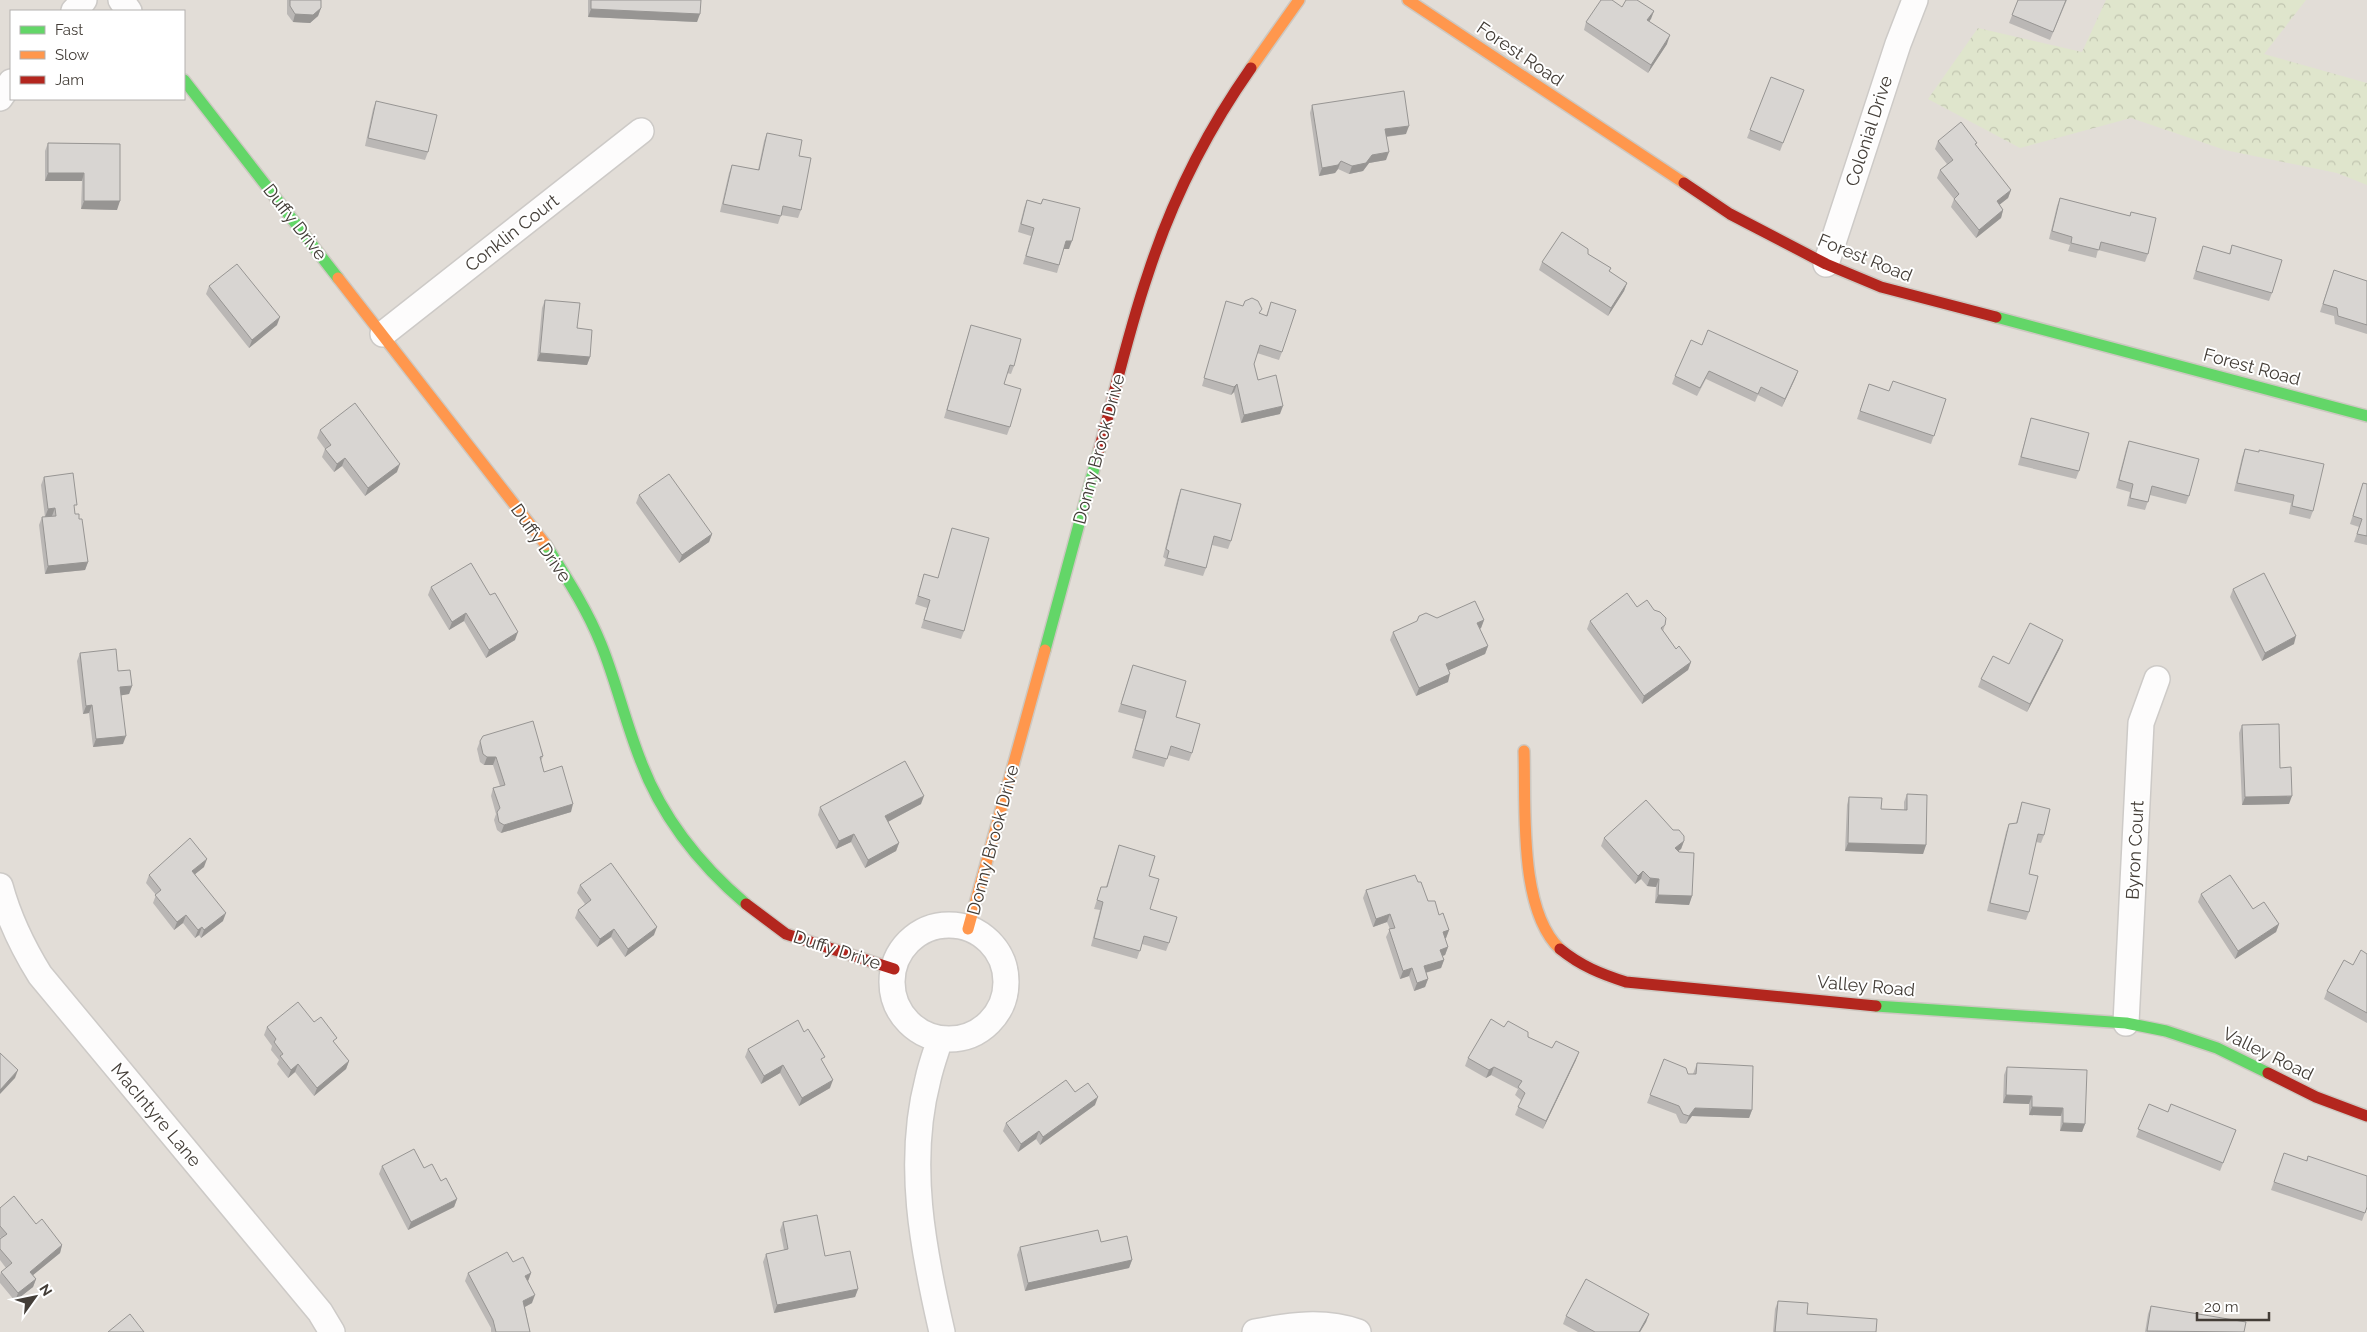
<svg xmlns="http://www.w3.org/2000/svg" width="2367" height="1332" font-family="Raleway,sans-serif">
<defs>
<pattern id="forest-crowns" width="20" height="18" patternUnits="userSpaceOnUse" patternTransform="scale(1.25)"><rect width="20" height="18" fill="#dfe5cc"/><path d="M2 6a3 3 0 1 1 6 0M12 15a3 3 0 1 1 6 0" fill="none" stroke="#c1c5b0"/></pattern>
</defs>
<rect width="100%" height="100%" fill="#efece9"/>
<path fill="#e2ddd7" fill-rule="evenodd" d="M0,0H2367V1332H0ZM11,11H184V99H11Z"/>
<path fill="url(#forest-crowns)" d="M2106,0H2306L2264,54L2367,83V185L2337,173L2225,150L2131,118L2020,148L1928,99L1978,28L2082,52Z"/>
<g fill="none" stroke-linecap="round" stroke-linejoin="round">
<defs>
<path id="street" d="M121,0L129,11
M74,11L84,0
M0,98L11,82
M1826,264L1898,44L1915,0
M383,334L641,131
M0,886C9,919 22,946 40,975L320,1312L332,1332
M892 982a57 57 0 1 1 114 0a57 57 0 1 1-114 0Z
M2126,1023L2141,723L2157,679
M940,1039C936,1052 931,1065 928,1079C906,1163 923,1250 942,1332
M1255,1332C1290,1325 1324,1320 1358,1332"/>
<path id="fast" d="M184,80L338,278
M1996,317L2367,416
M546,545C566,577 587,609 601,644C616,681 625,721 640,759C661,816 700,865 746,904
M1045,650L1099,450
M1876,1006L2126,1023L2166,1031L2217,1048L2268,1073"/>
<path id="slow" d="M1408,0L1684,183
M1251,68L1299,0
M338,278L546,545
M1524,751C1526,807 1518,909 1560,949
M968,929L1045,650"/>
<path id="jam" d="M1684,183L1730,214L1826,264L1881,287L1996,317
M1099,450C1115,392 1128,332 1148,274C1172,200 1206,132 1251,68
M746,904L786,934L894,969
M1560,949C1581,966 1601,974 1626,982L1876,1006
M2268,1073L2316,1097L2367,1116"/>
</defs>
<use href="#street" stroke="#cdcac7" stroke-width="28"/>
<use href="#fast" stroke="#cdc8c1" stroke-width="14"/>
<use href="#slow" stroke="#cdc8c1" stroke-width="14"/>
<use href="#jam" stroke="#cdc8c1" stroke-width="14"/>
<use href="#street" stroke="#fdfcfc" stroke-width="25"/>
<use href="#fast" stroke="#63d668" stroke-width="11"/>
<use href="#slow" stroke="#ff974d" stroke-width="11"/>
<use href="#jam" stroke="#b3261e" stroke-width="11"/>
</g>
<path fill="#bab7b5" d="M287,0H321V8L318,16L310,23L293,22L287,14Z
M588,0H701L697,22L588,17Z
M2018,0H2067L2050,40L2009,23Z
M1622,7L1654,11L1649,21L1667,44L1648,73L1584,30L1586,22Z
M1771,77L1804,90L1780,151L1747,138Z
M376,101L428,152L425,160L365,146L373,109Z
M1312,105L1406,134L1387,137L1386,160L1369,163L1363,171L1349,174L1338,169L1335,173L1319,176L1310,113Z
M767,133L799,156L801,210L798,218L781,215L778,224L720,212L729,173L732,165L758,170L764,141Z
M1938,141L1976,146L2011,190L2008,198L1999,205L2003,210L2001,218L1976,238L1951,207L1954,199L1937,178L1940,170L1947,164L1935,149Z
M48,143L120,144L117,210L81,209L82,181H45V151Z
M2060,198L2130,216L2131,212L2148,254L2145,262L2098,250L2096,258L2068,251L2070,245L2049,239L2057,206Z
M1043,199L1069,249H1064L1057,273L1023,264L1031,236L1018,232L1024,208L1027,200L1041,204Z
M2232,245L2272,293L2269,301L2193,279L2203,246L2229,254Z
M1588,254L1611,268L1609,272L1627,283L1624,291L1608,316L1539,270L1542,262Z
M2331,278L2367,281V334L2335,324L2334,316L2320,312Z
M209,286L277,325L249,348L206,294Z
M545,300L577,328L590,357L587,365L537,361L542,308Z
M1226,301L1266,316L1271,302L1282,352L1279,360L1257,353L1254,364L1258,380L1280,414L1241,423L1234,392L1231,395L1202,386Z
M971,325L1014,366L1011,374L1007,373L1004,384L1010,427L1007,435L944,418Z
M1702,345L1798,371L1782,407L1758,395L1755,402L1706,379L1697,396L1672,384L1675,376Z
M1869,384L1889,391L1946,399L1931,444L1857,419Z
M2031,418L2079,471L2076,479L2018,465L2029,426Z
M320,430L397,472L365,496L342,466L334,472L322,457L325,449L317,438Z
M2129,441L2189,496L2186,504L2150,495L2145,510L2127,506L2130,492L2116,488L2126,449Z
M2245,449L2313,511L2310,519L2289,514L2291,503L2234,491L2242,457Z
M44,477L74,512L88,562L85,570L45,574L39,525L42,517H45L41,485Z
M2363,483L2367,484V545L2354,542L2359,527L2350,524Z
M1181,489L1231,541L1228,549L1212,545L1206,568L1203,576L1164,566L1166,559L1163,557L1178,497Z
M639,495L712,534L709,542L679,563L636,503Z
M952,528L964,631L961,639L921,628L927,608L915,604L924,574L938,578Z
M431,587L490,595L515,640L486,658L464,621L449,630L428,595Z
M2233,589L2294,644L2262,661L2230,597Z
M1637,607L1665,625L1663,631L1676,649L1691,662L1688,670L1642,704L1587,629L1590,621Z
M1484,620L1481,628L1480,629L1488,646L1485,654L1449,670L1448,682L1416,696L1390,640L1393,632Z
M2060,648L2027,712L1978,687L1981,679L2009,664Z
M80,653L118,671L132,686L129,694L121,695L123,744L93,747L89,713L83,714L77,661Z
M1133,665L1176,717L1192,753L1189,761L1168,755L1164,767L1132,758L1143,719L1118,712Z
M2242,725L2280,768L2289,804L2242,805L2239,733Z
M480,741L543,756L541,761L544,772L571,812L501,833L497,830L494,820L496,814L491,796L493,788L500,786L493,765H484L480,762L477,749Z
M1907,794L1926,845L1923,854L1845,851L1847,805L1849,797L1881,809L1904,810V802Z
M2022,802L2044,835L2041,843L2036,842L2029,874V912L2026,920L1987,911L2006,832L2009,824L2016,823Z
M921,804L888,822L899,843L896,851L865,868L851,842L836,849L818,815L820,807Z
M1673,830L1684,841L1681,849L1678,851L1692,896L1689,905L1655,903L1656,887L1647,886L1641,879L1635,884L1601,846L1604,838Z
M1119,845L1149,876L1150,909L1169,943L1166,951L1142,944L1137,959L1091,946L1100,910L1094,909L1101,887H1106Z
M204,867L195,874L223,921L201,938L199,935L195,938L183,923L174,930L153,903L156,895L146,883L149,875Z
M1418,882L1428,901L1449,930L1446,938L1445,939L1448,947L1445,955L1442,956L1444,960L1441,968L1426,973L1428,979L1425,987L1414,991L1409,976L1400,979L1386,937L1390,929L1387,922L1373,927L1363,898L1366,890Z
M580,885L654,935L625,957L611,937L597,947L575,918L578,910L585,904L577,893Z
M2201,894L2253,909L2279,924L2276,932L2235,959L2198,902Z
M2367,954V1023L2324,999L2327,991L2353,965Z
M314,1022L335,1044L349,1061L346,1069L314,1096L295,1072L288,1078L277,1064L279,1060L271,1050L272,1046L264,1035L267,1027Z
M1504,1027L1528,1037L1576,1060L1543,1129L1515,1115L1521,1100L1515,1095L1518,1089L1491,1075L1486,1078L1465,1066L1468,1058Z
M748,1049L823,1062L830,1088L799,1106L780,1073L761,1084L745,1057Z
M1664,1059L1688,1074H1693L1697,1063L1752,1110L1749,1118L1692,1116L1686,1124L1680,1123L1676,1114L1647,1103Z
M2007,1067L2085,1124L2082,1132L2060,1131L2061,1116L2029,1115V1104L2003,1103L2004,1075Z
M1075,1092L1095,1105L1040,1145L1036,1139L1018,1152L1003,1131L1006,1123Z
M2149,1104L2168,1112L2236,1130L2220,1171L2136,1137Z
M2284,1153L2306,1161L2308,1156L2367,1207L2362,1221L2271,1190Z
M382,1166L424,1168L441,1181L457,1199L454,1207L408,1230L379,1174Z
M0,1208L36,1224L62,1245L60,1253L33,1275L36,1279L33,1287L15,1301L0,1283V1275L1,1272L6,1268L0,1260V1239H1L0,1237Z
M783,1222L825,1256L858,1289L855,1297L774,1313L763,1262L766,1254L784,1250L780,1230Z
M1101,1242L1132,1260L1129,1268L1025,1291L1017,1255L1020,1247Z
M513,1262L531,1273L528,1281L532,1303L525,1307L530,1332H491V1328L465,1281L468,1273Z
M1778,1301L1807,1314L1876,1332H1773L1775,1309Z
M2151,1306L2244,1332H2145L2148,1314Z
M1649,1314L1646,1322L1640,1332H1578L1563,1324L1566,1316Z"/>
<path fill="#979593" d="M321,8L318,16L310,23L293,22L295,14Z
M591,9L700,14L697,22L588,17Z
M1654,11L1651,19L1644,28L1647,20Z
M1670,35L1667,44L1648,73L1651,65Z
M1409,126L1406,134L1382,137L1385,129Z
M1389,152L1386,160L1369,163L1363,171L1349,174L1352,166L1372,155Z
M1341,161L1338,169L1335,173L1319,176L1322,168Z
M48,173H84L82,181H45Z
M2011,190L2008,198L1994,209L1997,201Z
M84,201H120L117,210L81,209Z
M2003,210L2001,218L1976,238L1979,230Z
M1066,241H1072L1069,249H1063Z
M1627,283L1624,291L1608,316L1611,308Z
M280,317L277,325L249,348L252,340Z
M540,353L590,357L587,365L537,361Z
M1798,371L1795,379L1782,407L1785,399Z
M1237,384L1234,392L1231,395L1234,387Z
M1283,406L1280,414L1241,423L1244,415Z
M345,458L342,466L334,472L337,464Z
M400,464L397,472L365,496L368,488Z
M55,508L52,516L45,517L48,509Z
M712,534L709,542L679,563L682,555Z
M88,562L85,570L45,574L48,566Z
M466,613L464,621L449,630L452,622Z
M1484,620L1481,628L1475,631L1477,623Z
M518,632L515,640L486,658L489,650Z
M2296,636L2294,644L2262,661L2265,653Z
M2063,640L2060,648L2027,712L2030,704Z
M1488,646L1485,654L1443,673L1446,664Z
M1691,662L1688,670L1642,704L1644,696Z
M1450,674L1448,682L1416,696L1419,688Z
M132,686L129,694L118,696L120,687Z
M92,705L89,713L83,714L86,706Z
M126,736L123,744L93,747L96,739Z
M487,757H496L493,765H484Z
M924,796L921,804L882,825L885,816Z
M2292,796L2289,804L2242,805L2245,797Z
M573,804L571,812L501,833L504,825Z
M854,834L851,842L836,849L839,841Z
M1684,841L1681,849L1672,856L1675,848Z
M899,843L896,851L865,868L868,860Z
M1848,843L1926,845L1923,854L1845,851Z
M207,859L204,867L189,879L192,871Z
M1643,871L1641,879L1635,884L1638,876Z
M1650,878L1659,879L1656,887L1647,886Z
M1658,895L1692,896L1689,905L1655,903Z
M226,913L223,921L201,938L204,930Z
M1390,914L1387,922L1373,927L1376,919Z
M186,915L183,923L174,930L177,922Z
M2279,924L2276,932L2235,959L2238,951Z
M202,927L199,935L195,938L198,930Z
M657,927L654,935L625,957L628,949Z
M614,929L611,937L597,947L600,939Z
M1449,930L1446,938L1440,940L1443,932Z
M1448,947L1445,955L1438,958L1440,950Z
M1444,960L1441,968L1421,974L1424,966Z
M1412,968L1409,976L1400,979L1403,971Z
M1428,979L1425,987L1414,991L1417,983Z
M1579,1052L1576,1060L1543,1129L1546,1121Z
M349,1061L346,1069L314,1096L317,1088Z
M298,1064L295,1072L288,1078L291,1070Z
M783,1065L780,1073L761,1084L764,1076Z
M1494,1067L1491,1075L1486,1078L1489,1070Z
M18,1070L15,1078L0,1094V1090Z
M833,1080L830,1088L799,1106L802,1098Z
M2006,1095L2032,1096L2029,1104L2003,1103Z
M1098,1097L1095,1105L1040,1145L1043,1137Z
M2032,1107L2063,1108L2061,1116L2029,1115Z
M1695,1108L1752,1110L1749,1118L1692,1116L1686,1124L1689,1116Z
M2063,1123L2085,1124L2082,1132L2060,1131Z
M1039,1131L1036,1139L1018,1152L1021,1144Z
M457,1199L454,1207L408,1230L411,1222Z
M62,1245L60,1253L27,1280L30,1272Z
M1132,1260L1129,1268L1025,1291L1028,1283Z
M531,1273L528,1281L522,1284L525,1276Z
M36,1279L33,1287L15,1301L18,1293Z
M858,1289L855,1297L774,1313L777,1305Z
M535,1295L532,1303L521,1309L523,1301Z
M1649,1314L1646,1322L1640,1332H1639Z"/>
<path fill="#d8d5d2" stroke="#979593" d="M290,0H321V8L313,15L295,14L290,6Z
M591,0H701L700,14L591,9Z
M1601,0H1612L1622,7L1626,0H1637L1654,11L1647,20L1670,35L1651,65L1586,22Z
M2018,0H2066L2053,32L2012,15Z
M1771,77L1804,90L1783,143L1750,130Z
M1404,91L1409,126L1385,129L1389,152L1372,155L1366,163L1352,166L1341,161L1338,165L1322,168L1312,105Z
M376,101L437,115L428,152L368,138Z
M1961,122L1977,143L1975,144L2011,190L1997,201L2003,210L1979,230L1954,199L1959,194L1940,170L1953,160L1938,141Z
M767,133L802,140L799,156L811,158L801,210L783,206L781,216L723,204L732,165L759,170Z
M48,143L120,144V201H84V173H48Z
M2060,198L2130,216L2131,212L2156,218L2148,254L2101,242L2099,250L2071,243L2072,237L2052,231Z
M1043,199L1080,208L1072,241H1066L1059,265L1026,256L1034,228L1021,224L1027,200L1041,204Z
M1562,232L1588,249V254L1611,268L1609,271L1627,283L1611,308L1542,262Z
M2232,245L2282,260L2272,293L2196,271L2203,246L2230,254Z
M237,264L280,317L252,340L209,286Z
M2334,270L2367,281V325L2338,316L2337,308L2323,304Z
M1252,298L1258,301L1262,309L1259,313L1267,316L1271,302L1296,310L1282,352L1260,345L1254,364L1258,380L1276,375L1283,406L1244,415L1237,384L1234,387L1204,378L1226,301L1243,306L1245,301Z
M545,300L580,303L577,328L592,330L590,357L540,353Z
M971,325L1021,339L1014,366L1010,365L1004,384L1021,389L1010,427L947,410Z
M1708,330L1798,371L1785,399L1761,387L1758,394L1709,371L1700,388L1675,376L1691,340L1702,345Z
M1893,381L1946,399L1934,436L1860,411L1869,384L1889,391Z
M355,403L400,464L368,488L345,458L337,464L325,449L331,445L320,430Z
M2031,418L2089,433L2079,471L2021,457Z
M2129,441L2199,459L2189,496L2152,486L2148,502L2130,498L2133,484L2119,480Z
M2245,449L2259,452V450L2324,464L2313,511L2292,506L2294,495L2237,483Z
M73,473L77,505H74L75,514H79V519H82L88,562L48,566L42,517L56,516L55,508L48,509L44,477Z
M669,474L712,534L682,555L639,495Z
M2363,483L2367,484V536L2357,534L2362,519L2353,516Z
M1181,489L1241,504L1231,541L1214,536L1206,568L1167,558L1169,551L1166,549Z
M952,528L989,538L964,631L924,620L930,600L918,596L924,574L938,578Z
M471,563L490,595L495,593L518,632L489,650L466,613L452,622L431,587Z
M2264,573L2296,636L2265,653L2233,589Z
M1627,593L1637,607L1647,600L1654,610L1660,612L1666,618L1665,625L1661,628L1676,649L1679,646L1691,662L1644,696L1590,621Z
M1475,601L1484,620L1477,623L1488,646L1446,664L1450,674L1419,688L1393,632L1417,621L1419,616L1426,613L1437,618Z
M2030,623L2063,640L2030,704L1981,679L1993,656L2009,664Z
M116,649L118,671L130,670L132,686L120,687L126,736L96,739L92,705L86,706L80,653Z
M1133,665L1186,681L1176,717L1200,724L1192,753L1171,746L1167,759L1135,750L1146,711L1121,704Z
M533,721L543,756L540,757L544,772L562,766L573,804L504,825L499,822L497,812L500,808L493,788L505,785L496,757H487L483,754L480,741L483,736Z
M2279,724L2280,768L2291,767L2292,796L2245,797L2242,725Z
M905,761L924,796L885,816L899,843L868,860L854,834L839,841L820,807Z
M1907,794L1927,795L1926,845L1848,843L1849,797L1882,798L1881,809L1907,810Z
M1646,800L1673,830H1679L1684,836V841L1675,848L1679,852L1694,853L1692,896L1658,895L1659,879L1650,878L1643,871L1638,876L1604,838Z
M2022,802L2050,809L2044,835L2038,834L2029,874L2038,876L2029,912L1990,903L2009,824L2017,823Z
M190,838L207,859L192,871L226,913L204,930L202,927L198,930L186,915L177,922L155,895L161,890L149,875Z
M1119,845L1155,856L1149,876L1159,879L1150,909L1177,917L1169,943L1144,936L1140,951L1094,938L1103,902L1097,900L1101,887H1107Z
M611,863L657,927L628,949L614,929L600,939L578,910L591,900L580,885Z
M1415,875L1418,882H1421L1428,901H1435L1439,915L1443,913L1449,930L1443,932L1448,947L1440,950L1444,960L1424,966L1428,979L1417,983L1412,968L1403,971L1389,929L1395,928L1390,914L1376,919L1366,890Z
M2230,875L2253,909L2264,902L2279,924L2238,951L2201,894Z
M2361,950L2367,954V1013L2327,991L2344,960L2353,965Z
M298,1002L314,1022L321,1017L337,1038L333,1041L349,1061L317,1088L298,1064L291,1070L280,1056L283,1054L274,1042L276,1039L267,1027Z
M1491,1019L1504,1027L1508,1021L1528,1032V1037L1552,1048L1556,1041L1579,1052L1546,1121L1518,1107L1525,1093L1518,1087L1522,1081L1494,1067L1489,1070L1468,1058Z
M798,1020L804,1032L808,1029L825,1057L821,1059L833,1080L802,1098L783,1065L764,1076L748,1049Z
M0,1053L18,1070L0,1090Z
M1664,1059L1686,1068L1688,1074H1696L1697,1063L1753,1066L1752,1110L1695,1108L1689,1116L1683,1114L1679,1106L1650,1095Z
M2007,1067L2087,1070L2085,1124L2063,1123V1108L2032,1107V1096L2006,1095Z
M1066,1080L1075,1092L1088,1083L1098,1097L1043,1137L1039,1131L1021,1144L1006,1123Z
M2149,1104L2168,1112L2171,1104L2236,1130L2223,1163L2138,1129Z
M414,1149L424,1168L432,1164L441,1181L446,1178L457,1199L411,1222L382,1166Z
M2284,1153L2307,1161L2308,1156L2367,1176V1207L2365,1213L2274,1182Z
M14,1196L36,1224L42,1219L62,1245L30,1272L36,1279L18,1293L1,1272L12,1263L0,1249V1239L7,1234L0,1226V1208Z
M817,1215L825,1256L850,1251L858,1289L777,1305L766,1254L788,1249L783,1222Z
M1098,1230L1101,1242L1127,1236L1132,1260L1028,1283L1020,1247Z
M507,1252L513,1262L523,1257L531,1273L525,1276L535,1295L523,1301L530,1332H496L493,1320L468,1273Z
M1586,1279L1649,1314L1639,1332H1595L1566,1316Z
M1778,1301L1808,1303L1807,1314L1877,1319L1876,1332H1775Z
M2151,1306L2246,1322L2244,1332L2147,1331Z
M130,1314L144,1332H108Z"/>
<g text-anchor="middle" stroke-width="4" stroke-linejoin="round" paint-order="stroke">
<g font-size="18" fill="#433d37" stroke="#fff">
<text transform="translate(1520 54) rotate(34)" y="6">Forest Road</text>
<text transform="translate(1869 131) rotate(-72)" y="6">Colonial Drive</text>
<text transform="translate(295 222) rotate(52)" y="6">Duffy Drive</text>
<text transform="translate(512 233) rotate(-38)" y="6">Conklin Court</text>
<text transform="translate(1865 258) rotate(22)" y="6">Forest Road</text>
<text transform="translate(2252 367) rotate(15)" y="6">Forest Road</text>
<text transform="translate(1099 449) rotate(-75)" y="6">Donny Brook Drive</text>
<text transform="translate(541 543) rotate(55)" y="6">Duffy Drive</text>
<text transform="translate(993 840) rotate(-75)" y="6">Donny Brook Drive</text>
<text transform="translate(2135 850) rotate(-87)" y="6">Byron Court</text>
<text transform="translate(837 950) rotate(18)" y="6">Duffy Drive</text>
<text transform="translate(1866 986) rotate(5)" y="6">Valley Road</text>
<text transform="translate(2268 1054) rotate(26)" y="6">Valley Road</text>
<text transform="translate(156 1115) rotate(50)" y="6">MacIntyre Lane</text>
</g>
</g>
<rect x="10" y="10" width="175" height="90" fill="#ffffff" stroke="#b4b1af"/>
<rect x="20" y="26" width="25" height="8" fill="#63d668" stroke="#b4b1af"/>
<text x="55" y="35" font-size="15" fill="#433d37">Fast</text>
<rect x="20" y="51" width="25" height="8" fill="#ff974d" stroke="#b4b1af"/>
<text x="55" y="60" font-size="15" fill="#433d37">Slow</text>
<rect x="20" y="76" width="25" height="8" fill="#b3261e" stroke="#b4b1af"/>
<text x="55" y="85" font-size="15" fill="#433d37">Jam</text>
<g transform="translate(35 1297) rotate(57)" stroke="#ffffff" stroke-width="4" paint-order="stroke">
<path d="M0-4L9 19L0 12L-9 19Z" fill="#433d37"/>
<text y="-8" font-size="14" font-weight="bold" text-anchor="middle" fill="#433d37">N</text>
</g>
<path d="M2197 1312v8h72v-8" fill="none" stroke="#433d37" stroke-width="2.5"/>
<text x="2204" y="1312" font-size="15" fill="#433d37" stroke="#ffffff" stroke-width="4" paint-order="stroke">20 m</text>
</svg>
